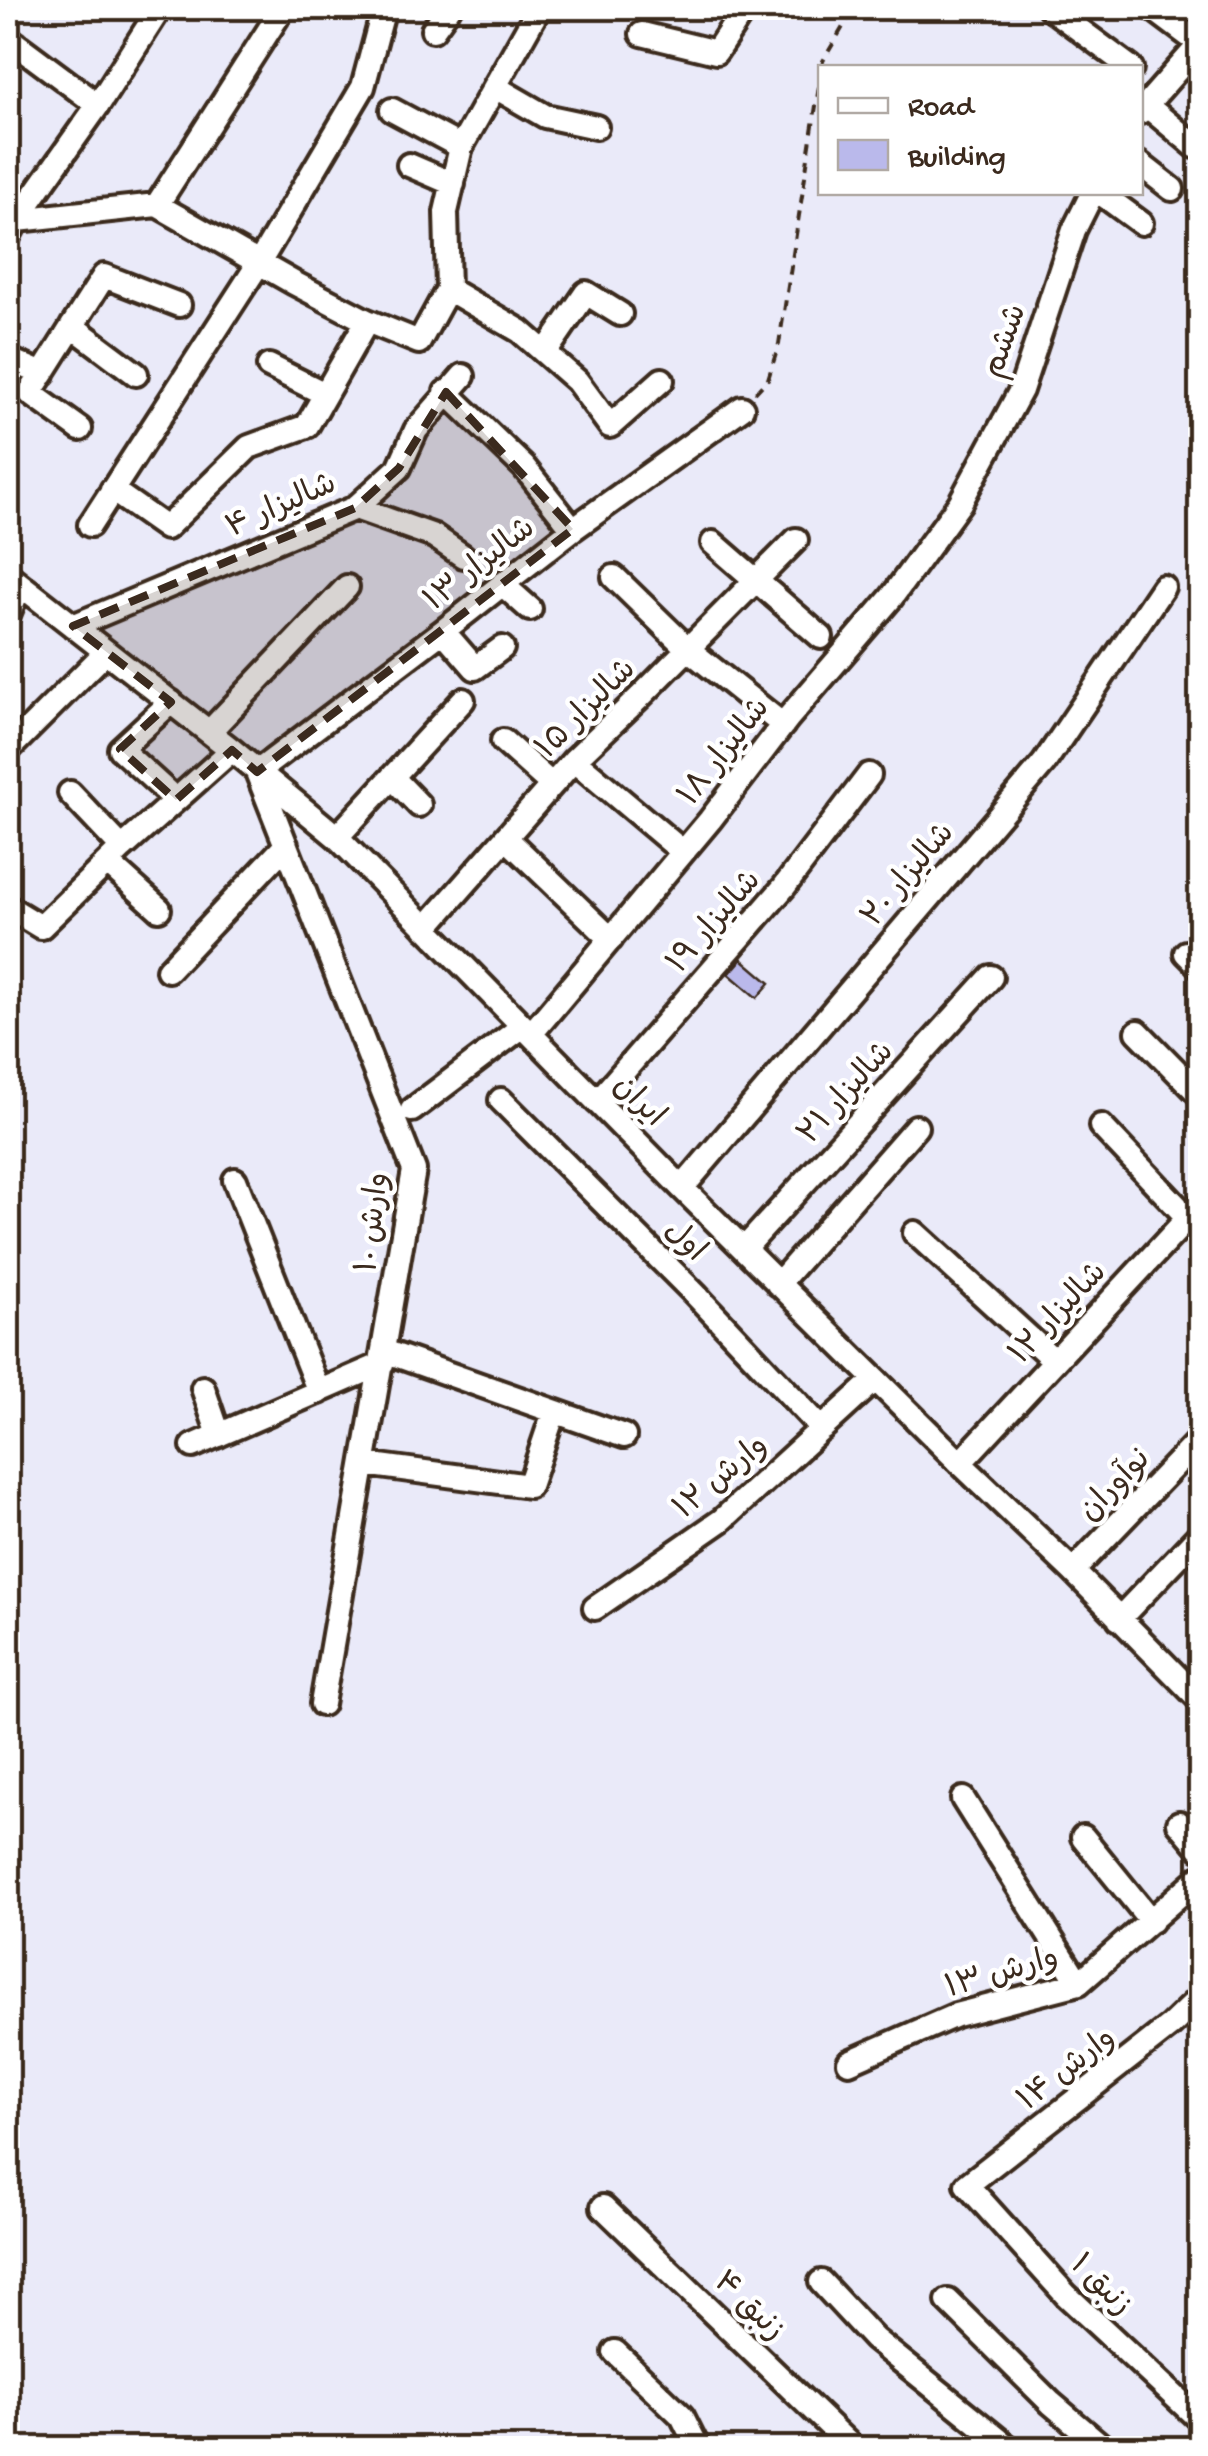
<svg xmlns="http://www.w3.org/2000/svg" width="1208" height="2456" font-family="'Gochi Hand','Playpen Sans Arabic',sans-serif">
<rect width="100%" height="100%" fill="#eaeaf9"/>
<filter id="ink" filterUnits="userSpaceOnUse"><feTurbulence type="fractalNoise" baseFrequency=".01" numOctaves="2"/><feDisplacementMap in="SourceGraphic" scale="20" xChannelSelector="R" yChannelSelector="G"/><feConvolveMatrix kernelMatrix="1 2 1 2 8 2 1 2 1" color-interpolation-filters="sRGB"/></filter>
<g filter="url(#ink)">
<path fill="#bab9eb" stroke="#3b2a1e" stroke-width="2.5" d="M742,959L770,983L757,998L729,974Z"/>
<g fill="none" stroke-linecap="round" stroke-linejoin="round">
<defs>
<path id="minor" d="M1050,8L1131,68
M1152,8L1200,44
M433,30L449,8
M642,34L716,52L745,8
M8,38L98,105
M495,87L545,116L596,127
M1146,105L1195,146
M392,110L461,147
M1140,112L1200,44
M1140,164L1172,189
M409,165L453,184
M1099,192L1141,223
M157,205L283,8
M8,221L157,205L294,283L367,321L419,342L448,289L446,212L461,147L539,8
M8,237L16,221L98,105L160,8
M448,289L520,331L577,381L610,426L662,380
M72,326L136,374
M545,353L586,293L620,314
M8,359L43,374
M269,366L325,394
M446,392L524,467L573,529
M80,429L30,393L104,276L179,305
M112,490L166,528L249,447L307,426L367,321
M355,508L434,536L463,556
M90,525L259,263L363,87L384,8
M713,543L821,637
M8,575L232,750L337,837L682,1188L960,1463L1073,1571L1200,1700
M614,577L688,649L783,725
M502,584L530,609
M8,615L20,585
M73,626L355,508L399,468L416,430L463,376
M443,631L475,668L502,648
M171,702L120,749L176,800
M209,732L347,587
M503,741L552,785
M11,747L106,652
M574,760L683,852
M392,777L419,805
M70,793L122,848
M337,837L463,700
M506,838L611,939
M108,863L159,909
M8,907L41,927L122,848L232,750
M426,928L574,760L640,697L796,540
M1186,953L1200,967
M168,970L286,845
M1138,1032L1200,1095
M531,1034L710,820L788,718L891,598L960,503L1021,390L1074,230L1093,192
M501,1100L695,1294L822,1429
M597,1102L784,887L869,775
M412,1110L523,1026
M1101,1126L1188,1218
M235,1180L319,1392
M682,1188L1044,763L1163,587
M915,1233L1055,1361
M744,1249L991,977
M778,1284L916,1127
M384,1351L624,1436
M203,1388L219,1435
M193,1446L382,1364
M960,1463L1200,1205
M365,1464L529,1486L554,1412
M1073,1571L1200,1439
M595,1608L722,1520L875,1380
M1119,1619L1200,1534
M322,1704L414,1170L257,772L443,631L573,529L742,408
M963,1799L1079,1983
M1179,1823L1200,1848
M1083,1837L1151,1921
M1200,1997L1170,2026L967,2185L1066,2295L1200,2420
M849,2062L956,2015L1079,1983L1200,1877
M603,2207L853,2448
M821,2282L874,2339L1009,2448
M948,2301L1051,2403L1104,2448
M615,2352L682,2416L698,2448
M1197,2448L1200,2447"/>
</defs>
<use href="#minor" stroke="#3b2a1e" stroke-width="30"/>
<path stroke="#3b2a1e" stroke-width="4" stroke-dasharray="10 8" stroke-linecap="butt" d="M822,68L823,61L854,8
M755,393L768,379L779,344L820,80"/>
<use href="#minor" stroke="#fff" stroke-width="22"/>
</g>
</g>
<path fill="#3b2a1e" fill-opacity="0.2" stroke="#3b2a1e" stroke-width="8" stroke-dasharray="20 12" stroke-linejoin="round" d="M446,392L573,529L257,772L232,750L176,800L120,749L171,702L73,626L355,508L399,468Z"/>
<g text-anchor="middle" stroke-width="9" stroke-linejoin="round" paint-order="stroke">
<g font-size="32" fill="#3b2a1e" stroke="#fff">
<text transform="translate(1002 340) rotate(-70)" y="11">ششم</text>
<text transform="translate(280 503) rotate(-24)" y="11">شالیزار ۴</text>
<text transform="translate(478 562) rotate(-38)" y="11">شالیزار ۱۳</text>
<text transform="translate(584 707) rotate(-45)" y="11">شالیزار ۱۵</text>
<text transform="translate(722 750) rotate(-52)" y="11">شالیزار ۱۸</text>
<text transform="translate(906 873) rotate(-50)" y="11">شالیزار ۲۰</text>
<text transform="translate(712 920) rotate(-49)" y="11">شالیزار ۱۹</text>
<text transform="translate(844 1091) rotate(-48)" y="11">شالیزار ۲۱</text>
<text transform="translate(641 1099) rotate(45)" y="11">ایران</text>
<text transform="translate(370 1222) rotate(-83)" y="11">وارش ۱۰</text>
<text transform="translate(687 1239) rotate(45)" y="11">اول</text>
<text transform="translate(1056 1311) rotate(-47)" y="11">شالیزار ۱۲</text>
<text transform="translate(719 1475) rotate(-40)" y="11">وارش ۱۲</text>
<text transform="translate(1113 1483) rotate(-46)" y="11">نوآوران</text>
<text transform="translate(1001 1970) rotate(-16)" y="11">وارش ۱۳</text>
<text transform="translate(1065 2067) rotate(-38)" y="11">وارش ۱۴</text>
<text transform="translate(1103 2283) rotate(45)" y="11">زنبق ۱</text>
<text transform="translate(751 2304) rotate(44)" y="11">زنبق ۴</text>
</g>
</g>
<rect width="1208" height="2456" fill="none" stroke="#fff" stroke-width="40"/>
<rect x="20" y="20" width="1168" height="2416" fill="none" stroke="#3b2a1e" stroke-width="4" filter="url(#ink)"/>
<rect x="818" y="65" width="325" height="130" fill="#ffffff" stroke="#b1aaa5" stroke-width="2.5"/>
<rect x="838" y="98" width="50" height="15" fill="#ffffff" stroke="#b1aaa5" stroke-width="2.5"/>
<text x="908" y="115" font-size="30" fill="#3b2a1e">Road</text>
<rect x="838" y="140" width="50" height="30" fill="#bab9eb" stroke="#b1aaa5" stroke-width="2.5"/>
<text x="908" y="165" font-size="30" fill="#3b2a1e">Building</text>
</svg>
